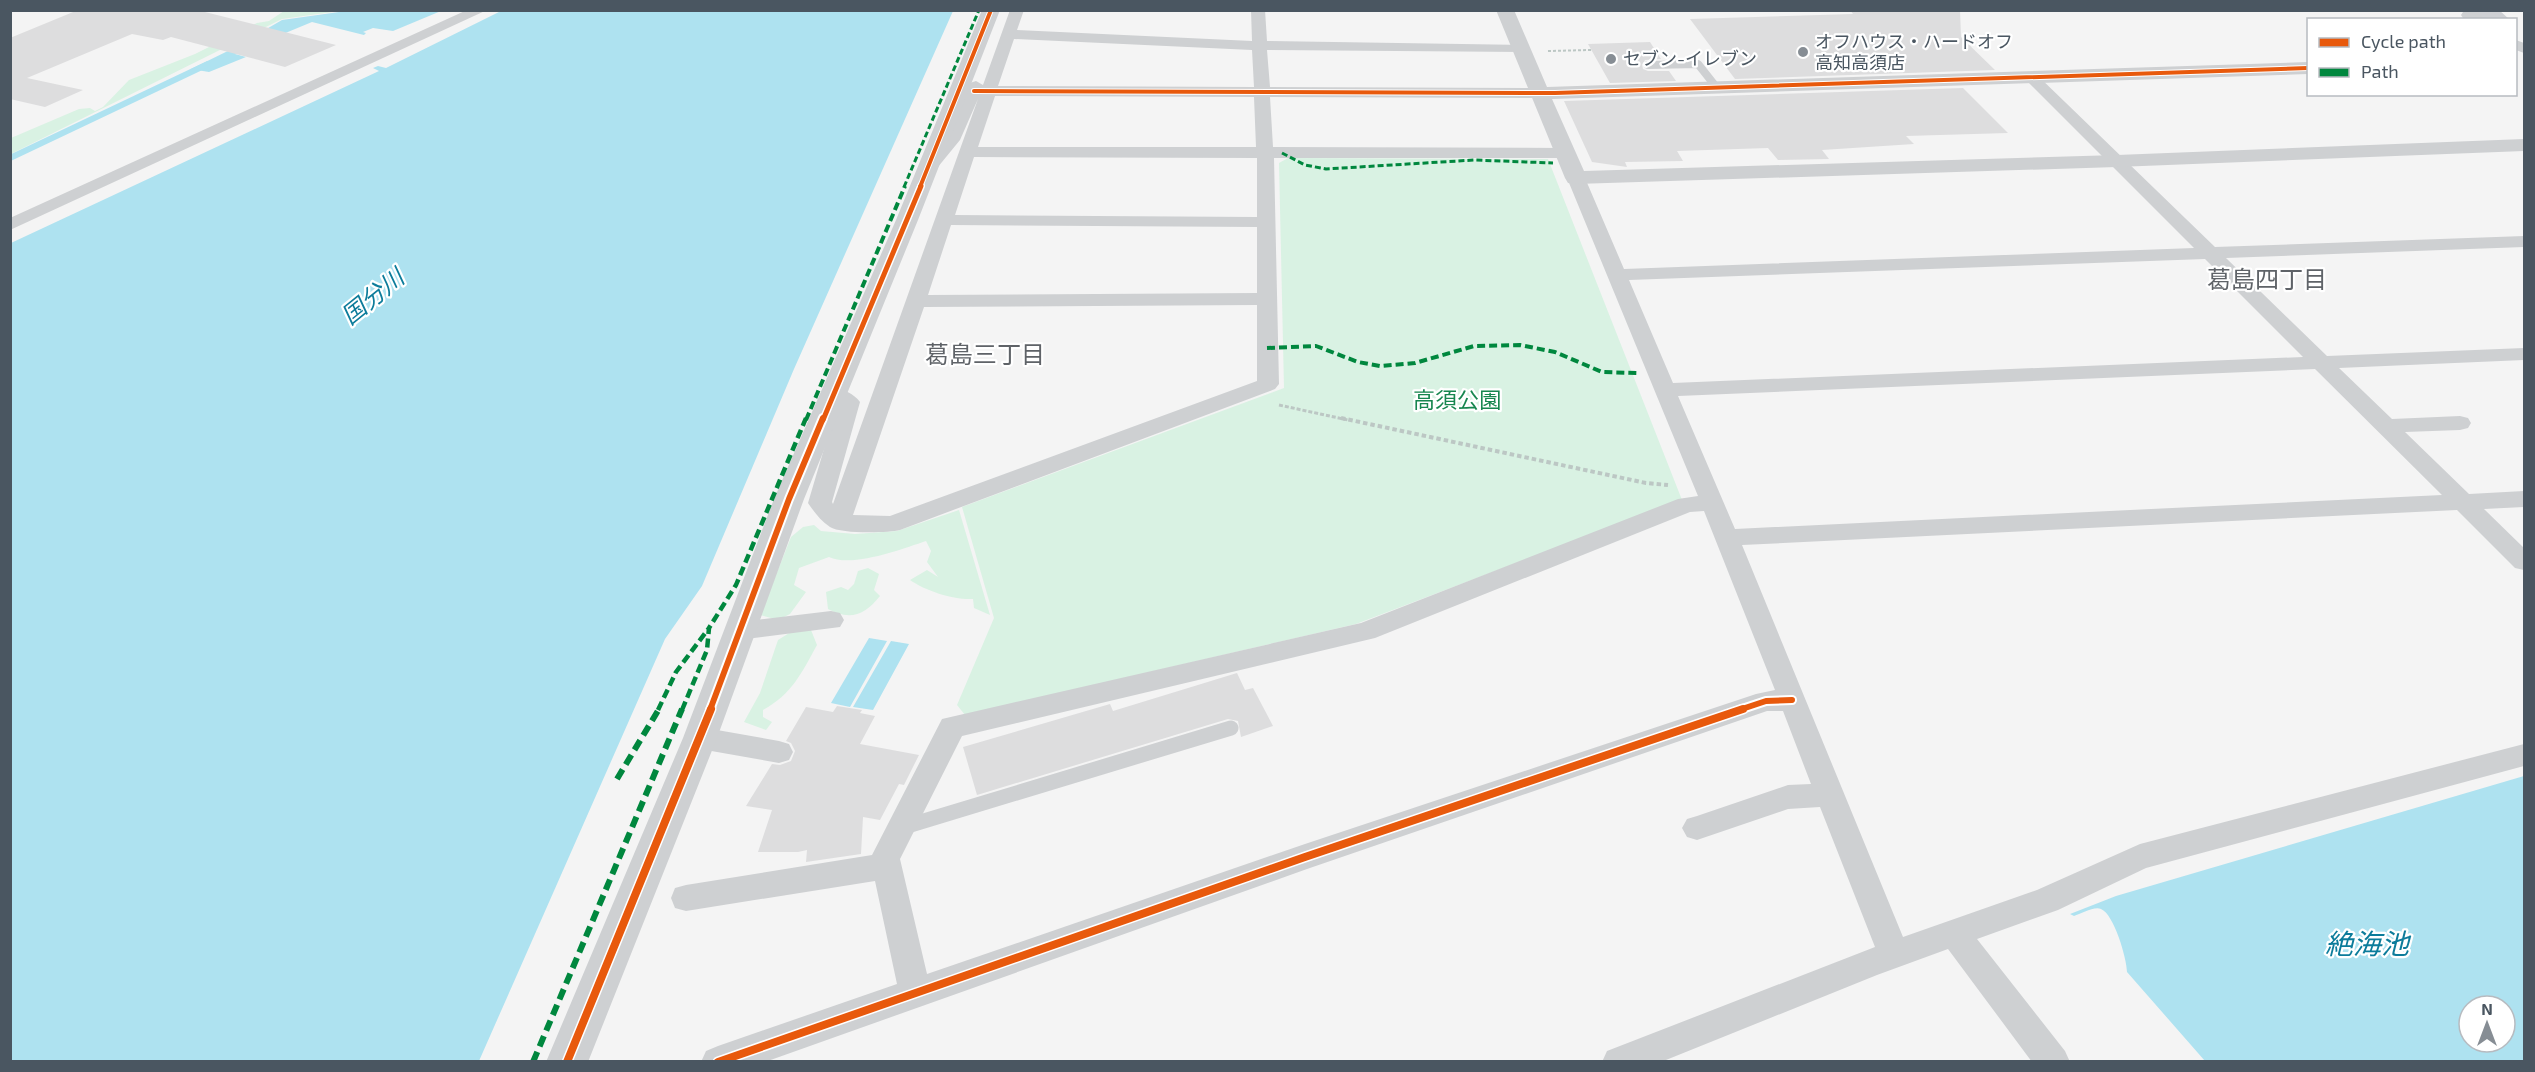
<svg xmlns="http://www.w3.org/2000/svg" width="2535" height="1072" font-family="'Exo 2','Noto Sans JP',sans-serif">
<rect width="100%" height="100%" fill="#f4f4f4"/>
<path fill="#d9f2e3" d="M284,11H340L282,19L11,154V138L79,109L90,108L95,111L103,107L129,80L195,54L257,23L269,21Z
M1288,158L1548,159L1682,500L1356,624L965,715L957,705L994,618L962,507L1284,388L1279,163Z
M959,510L990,615L974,608L973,599C953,600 926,591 910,580L927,570L938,577L927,562L931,551L926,541C902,549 852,568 829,557L799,568L794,585L806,592L790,614L778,620L760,615L791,537L803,527L814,525L821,531L855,534L897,531Z
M868,568L879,574L874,590L880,596C865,615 850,621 828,609L826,592L841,587L848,590L854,584L858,571Z
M794,630H811L817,645C801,674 792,694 763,710V717L772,722L766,730L744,722L760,693L778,640Z"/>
<path fill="#aee2f0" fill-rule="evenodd" d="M503,10L953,11L794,369L702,586L665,639L479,1061H11V243L379,71L373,68L378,66L386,68Z
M346,11H441L393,31L373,28L363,32L366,33L364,35L312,22L235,54L246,57L209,72L191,69L234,48L282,20Z
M869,638L887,641L850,707L831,703Z
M891,641L909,644L873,710L853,707Z
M2524,776V1061H2205L2127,972C2127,959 2114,914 2101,909C2094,906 2081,914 2074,916L2070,914L2116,896ZM2469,1006H2505V1042H2469Z"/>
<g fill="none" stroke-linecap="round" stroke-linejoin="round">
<path stroke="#aee2f0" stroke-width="6" d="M10,158L208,64"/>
</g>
<path fill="#ddddde" d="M78,10H197L336,45L285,67L171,37L163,40L132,34L27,78L83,90L45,107L10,99V38Z
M1850,10H1960L1961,37L1995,70L1735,79L1690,19L1853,14Z
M1650,42L1661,59L1645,60L1642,65L1643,69L1648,71H1669L1676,81L1610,83L1588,44Z
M1963,88L2008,133L1906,136L1914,144L1822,150L1829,159L1778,160L1768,148L1677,151L1683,161L1625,162L1627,167L1592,162L1564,101Z
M1237,673L1245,690L1253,688L1273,726L1241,737L1238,721L1228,719L977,795L963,747L1110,704L1113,711Z
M837,706L862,710L860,713L875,716L860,744L919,755L904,785L899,784L880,820L863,817L861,854L806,862L807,850L798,852H758L772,810L746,806L772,764L780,765L791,761L795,751L791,743L786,741L806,707L833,712Z"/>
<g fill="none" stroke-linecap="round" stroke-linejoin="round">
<path stroke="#bcc7c4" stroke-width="2" stroke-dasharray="3 2" stroke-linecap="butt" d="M1548,51L1591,50"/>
<path stroke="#bcc7c4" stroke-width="3" stroke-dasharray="4 2" stroke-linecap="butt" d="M1279,405L1348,420"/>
<path stroke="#bcc7c4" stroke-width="4" stroke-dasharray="4.5 3" stroke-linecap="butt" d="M1341,418L1646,483L1668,485"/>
<path stroke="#ced0d2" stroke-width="8" d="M1648,65L1698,64L1717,88"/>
<path stroke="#ced0d2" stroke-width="15" d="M904,827L1231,728"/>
<path fill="#ced0d2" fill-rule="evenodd" d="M467,10H487L10,230V218Z
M1010,10H1024L1017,30L1252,41L1251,10H1265L1267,41L1527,45L1529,48L1522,52L1267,50L1270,87L1541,88L1549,93L1541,98L1270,97L1273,147L1565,148L1573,153L1565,158H1274L1279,384L1275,389L900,530C888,533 840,534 830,527C821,521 814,512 808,503L837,405L825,399L822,394L825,389C837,386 853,392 860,402L832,502L833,504L978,99L960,140L933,173H921L918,169L944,138L970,83L976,81L983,85ZM1014,39L1252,50L1254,87L998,86ZM995,96L1254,97L1256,147H978ZM974,157L1257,158V217L955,215ZM951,225L1257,227V293L928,295ZM1257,305V381L890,516L853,515L924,307Z
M2468,11H2493L2500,15L2493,19L2463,18L2461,15L2463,12Z
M2516,40L2524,43V53L2516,50Z
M2031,72L2036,74L2215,247L2524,236V247L2226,258L2327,356L2524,348V360L2339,368L2392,419L2460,416L2468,418L2471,423L2468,428L2460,430L2405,432L2469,494L2524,491V507L2484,509L2524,548V570L2515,568L2457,510L1742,545L1903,937L2037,890L2140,844L2524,744V766L2146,868L2058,910L1977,939L2065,1051L2070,1062H2032L1948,949L1877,975L1661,1062H1602L1607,1051L1875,947L1820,807L1788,809L1697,840L1687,837L1682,828L1687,819L1697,816L1788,785L1811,784L1783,711H1767L1307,869L765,1062H701L706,1051L718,1046L897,984L875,881L686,911L675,908L671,898L675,888L686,885L872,855L942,719L1361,623L1678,499L1698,496L1567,178L1570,174H1582L1585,178L1624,269L2194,248L2023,77ZM2205,259L2303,357L1673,383L1629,280ZM2315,369L2442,495L1735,529L1678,396ZM1704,511L1775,690L1756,694L1305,844L927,974L900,859L962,736L1375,638L1690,512Z
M831,611L840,613L844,620L840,627L738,640L729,638L725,631L729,624L738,622Z
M700,727L779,741L789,744L793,752L789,760L779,763L700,749L690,746L686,738L690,730Z"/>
<path fill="#ced0d2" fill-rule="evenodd" d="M982,10H1000L918,220L804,499L717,738L588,1062H546L683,738L774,499L896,220Z
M1496,10H1514L1547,87L2308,62V74L1552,99L1584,171L2117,155L2524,139V151L2117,167L1576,184L1568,183L1565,178Z"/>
<path fill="#ced0d4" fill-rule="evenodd" d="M2476,10H2499L2510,20H2486Z"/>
<path stroke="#00873e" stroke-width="3" stroke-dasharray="6 3" stroke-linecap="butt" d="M1282,153L1305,165L1326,169L1474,160L1553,163
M904,187L979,10"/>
<path stroke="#00873e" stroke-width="4" stroke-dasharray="8 4" stroke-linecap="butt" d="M1267,348L1316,346L1358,362L1380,366L1415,363L1474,346L1520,345L1555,352L1602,372L1637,373
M806,420L905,186"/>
<path stroke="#00873e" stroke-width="4.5" stroke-dasharray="9 4.5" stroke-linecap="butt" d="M658,710L676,672L709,628
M682,710L707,650L709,628L736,585L806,418"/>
<path stroke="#00873e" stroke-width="6" stroke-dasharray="11 6" stroke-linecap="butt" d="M617,779L659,709
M533,1062L682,709"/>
<defs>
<path id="cycleway-far3" d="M974,91L1555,93L2308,68
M920,187L991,10"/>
<path id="cycleway-far2" d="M823,420L921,186"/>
<path id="cycleway-far1" d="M710,710L789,499L823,418
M1739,710L1766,701L1792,700"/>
<path id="cycleway" d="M567,1062L711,709
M718,1062L1305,857L1743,709"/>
</defs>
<use href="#cycleway-far3" stroke="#fff" stroke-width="6"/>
<use href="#cycleway-far2" stroke="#fff" stroke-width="8"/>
<use href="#cycleway-far1" stroke="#fff" stroke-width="10"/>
<use href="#cycleway" stroke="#fff" stroke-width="11"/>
<use href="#cycleway-far3" stroke="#e8590c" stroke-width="4"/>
<use href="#cycleway-far2" stroke="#e8590c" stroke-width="5"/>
<use href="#cycleway-far1" stroke="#e8590c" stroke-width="6"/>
<use href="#cycleway" stroke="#e8590c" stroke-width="8"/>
</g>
<g fill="#868d94" stroke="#fff" stroke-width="2">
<circle cx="1803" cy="52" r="6"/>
<circle cx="1611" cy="59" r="6"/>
</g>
<g text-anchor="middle" stroke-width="4.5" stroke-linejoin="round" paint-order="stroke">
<g font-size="18" fill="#4a5661" stroke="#fff" text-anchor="start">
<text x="1815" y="48">オフハウス・ハードオフ<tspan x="1815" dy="21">高知高須店</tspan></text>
<text x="1623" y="65">セブン-イレブン</text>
</g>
<g font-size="22" fill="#17864f" stroke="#fff">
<text x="1457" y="408">高須公園</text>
</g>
<g font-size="24" fill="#5f6368" stroke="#fff">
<text x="2267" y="288">葛島四丁目</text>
<text x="985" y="363">葛島三丁目</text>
</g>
<g font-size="24" font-style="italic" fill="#0c7c9b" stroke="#fff">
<text transform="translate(373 297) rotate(-39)" y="8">国分川</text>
</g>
<g font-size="28" font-style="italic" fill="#0c7c9b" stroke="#fff">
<text x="2367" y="954">絶海池</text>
</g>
</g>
<rect width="2535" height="1072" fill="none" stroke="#4a5661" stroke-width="24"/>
<rect x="2307" y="18" width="210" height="78" fill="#ffffff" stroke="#b7bbc0" stroke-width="1.5"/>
<rect x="2319" y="38" width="30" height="9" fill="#e8590c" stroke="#b7bbc0" stroke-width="1.5"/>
<text x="2361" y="48" font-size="18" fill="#4a5661">Cycle path</text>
<rect x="2319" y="68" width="30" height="9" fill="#00873e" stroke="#b7bbc0" stroke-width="1.5"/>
<text x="2361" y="78" font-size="18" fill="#4a5661">Path</text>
<g transform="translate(2487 1024)"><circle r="28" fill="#ffffff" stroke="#b7bbc0" stroke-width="1.5"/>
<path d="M0-4.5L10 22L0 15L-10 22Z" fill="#868d94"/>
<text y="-9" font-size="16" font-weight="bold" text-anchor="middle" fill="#4a5661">N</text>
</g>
</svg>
